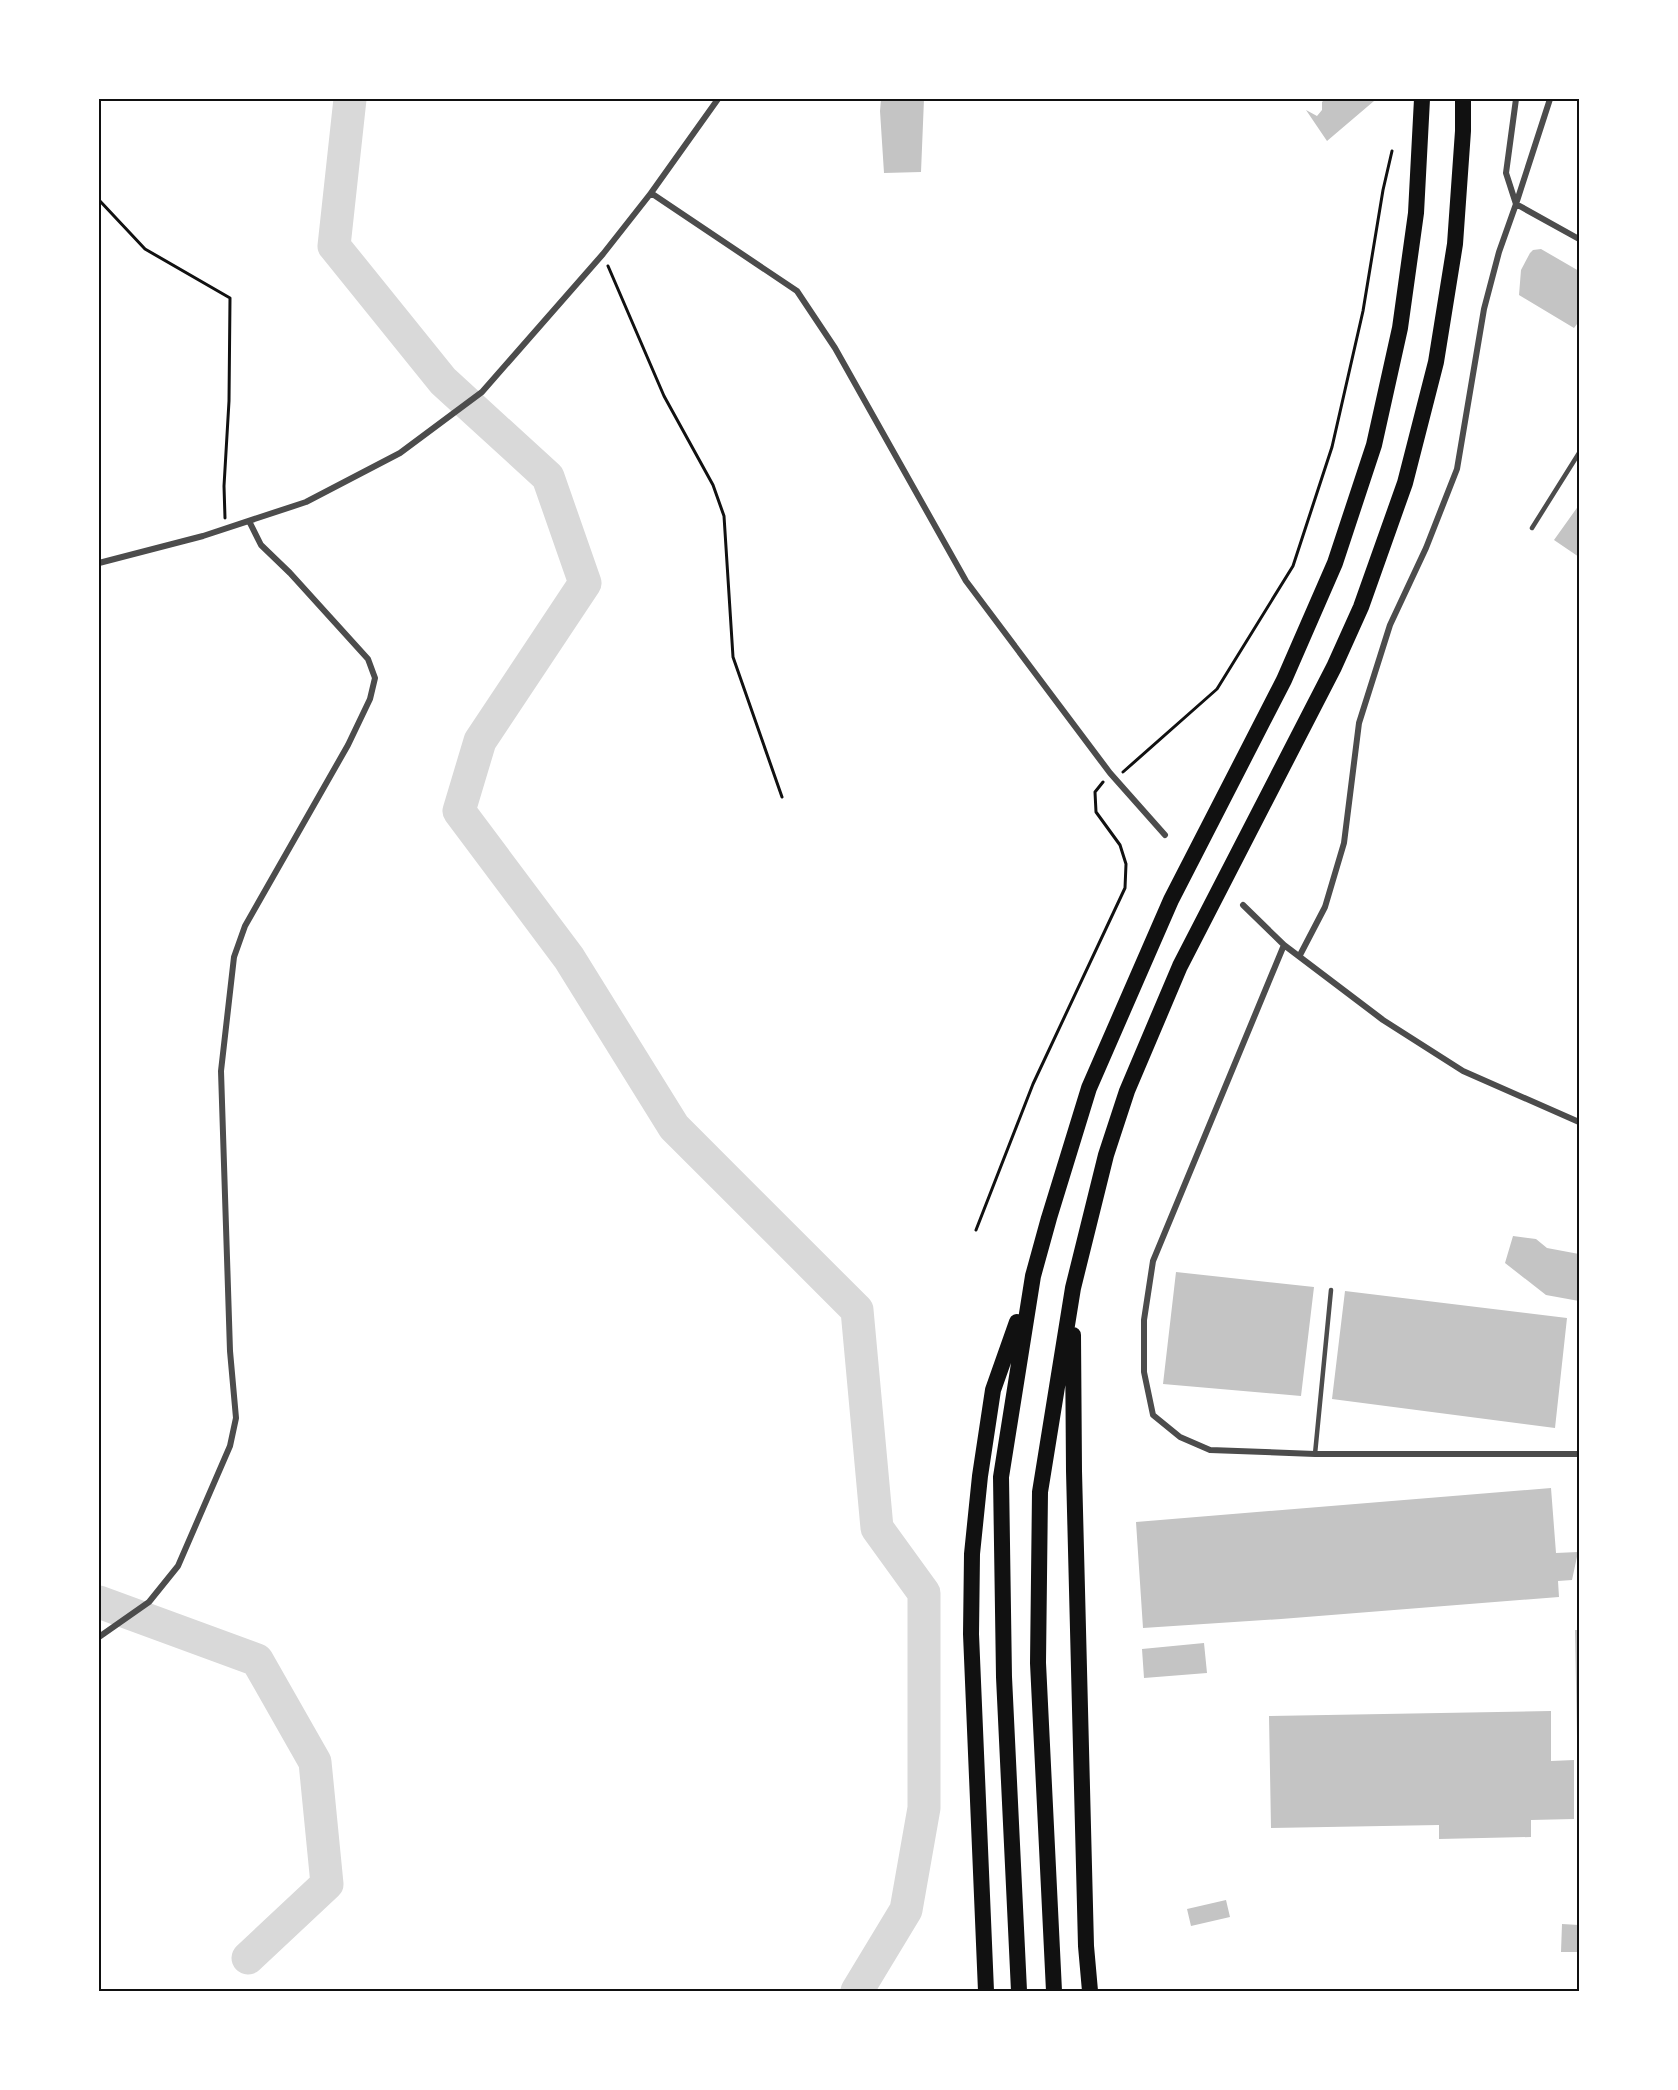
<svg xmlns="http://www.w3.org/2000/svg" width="1678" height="2090" font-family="'Titillium Web',sans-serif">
<rect width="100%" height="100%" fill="#fff"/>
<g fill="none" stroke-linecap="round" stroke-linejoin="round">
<path stroke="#d9d9d9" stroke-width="33" d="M350,99L334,246L443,381L548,477L585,583L480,741L459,811L569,958L674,1127L857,1310L877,1528L924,1593V1808L906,1910L857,1991
M99,1602L257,1660L315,1762L327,1884L248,1958"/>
</g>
<path fill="#c4c4c4" d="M881,99H924L921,172L884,173L880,111Z
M1325,99H1372L1374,101L1327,141L1306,110L1317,116L1322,110V102Z
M1541,249L1579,271V325L1577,324L1574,328L1519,295L1521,270L1530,253L1533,250Z
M1579,505V557L1554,540Z
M1513,1236L1536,1239L1547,1248L1579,1254V1301L1546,1295L1505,1263Z
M1176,1272L1314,1287L1301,1396L1163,1384Z
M1345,1291L1567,1318L1555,1428L1332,1399Z
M1551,1488L1556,1553L1578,1552L1572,1580L1558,1581L1559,1597L1281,1619L1143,1628L1136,1522Z
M1575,1630H1579V1737H1577Z
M1204,1643L1207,1673L1144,1678L1142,1649Z
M1551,1711V1761L1574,1760V1819L1531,1820V1837L1439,1839V1825L1271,1828L1269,1716Z
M1226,1900L1230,1917L1191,1926L1187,1909Z
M1562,1924L1579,1925V1952H1561Z"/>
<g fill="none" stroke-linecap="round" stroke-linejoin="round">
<path stroke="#111" stroke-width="3" d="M99,200L145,249L230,298L229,401L224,486L225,518
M608,266L664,396L713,485L724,516L733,657L782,797
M1123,772L1217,689L1293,566L1332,447L1363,311L1383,190L1392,151
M976,1230L1033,1084L1125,888L1126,864L1120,845L1096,812L1095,792L1103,782"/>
<path stroke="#4c4c4c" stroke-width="4.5" d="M1532,528L1579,453
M1315,1454L1331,1290"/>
<path stroke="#4c4c4c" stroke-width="6" d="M1550,99L1516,204L1579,239
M651,193L797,291L835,348L966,581L1110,773L1165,835
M99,563L203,536L306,502L400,453L482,392L603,254L651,193L718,99
M1243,905L1284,945L1383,1020L1463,1071L1579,1122
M1284,945L1153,1261L1144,1320V1372L1153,1415L1180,1437L1210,1450L1315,1454H1579
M1300,955L1325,907L1344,843L1359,723L1390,625L1426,548L1457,469L1484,309L1499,252L1516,204L1506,173L1516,99
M99,1637L149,1602L178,1566L230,1446L236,1418L230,1351L221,1071L234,957L245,926L348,745L370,699L375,678L368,659L290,573L261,545L249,521"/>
<path stroke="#111" stroke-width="16" d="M1073,1335L1074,1471L1086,1946L1090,1991
M986,1991L971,1634L972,1554L980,1476L993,1390L1017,1322
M1019,1991L1004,1677L1001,1477L1033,1276L1049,1218L1089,1088L1171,900L1284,680L1335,563L1374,445L1400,328L1416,213L1422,99
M1054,1991L1038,1663L1040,1492L1073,1288L1106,1155L1127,1091L1180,966L1334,667L1361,607L1405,483L1436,362L1455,244L1463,131V99"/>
</g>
<rect width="1678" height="2090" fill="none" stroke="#ffffff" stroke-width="201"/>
<rect x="100" y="100" width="1478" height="1890" fill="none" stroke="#111" stroke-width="2"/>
</svg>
